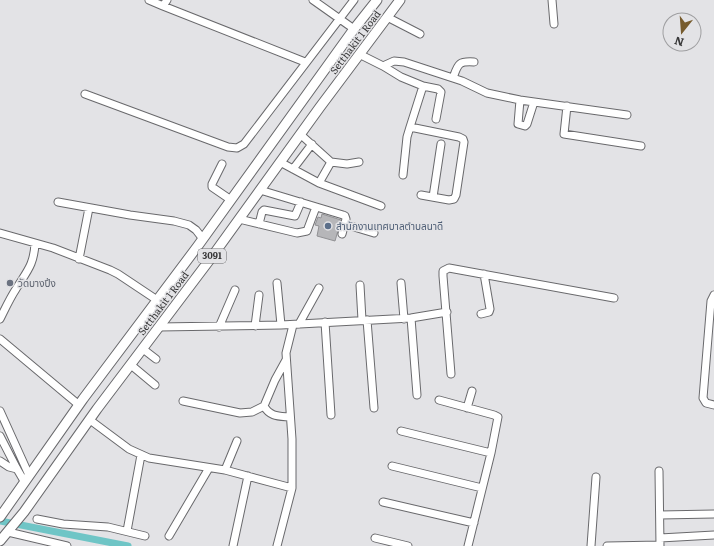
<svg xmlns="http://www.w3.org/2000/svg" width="714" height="546" font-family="Literata,'Noto Sans Thai',serif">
<rect width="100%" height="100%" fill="#e3e3e6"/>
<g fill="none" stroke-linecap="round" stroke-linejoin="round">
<path stroke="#6fc5c6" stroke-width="7" d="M0,521L128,546"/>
</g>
<path fill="#b6b6b9" stroke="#919194" d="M322,214L341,220L335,241L317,236L319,226L315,225L318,217L321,218Z"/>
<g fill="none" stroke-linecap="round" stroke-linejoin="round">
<defs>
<path id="minor" d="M149,0L163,6
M167,0L163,6L305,62
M313,0L354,29
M552,0L554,24
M387,17L420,34
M359,54L383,66L394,61L404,62L462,81L487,93L520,100L627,115
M383,66L401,77L423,86L410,127L459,137L463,139L464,142L456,195L454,199L449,200L421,195
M453,78C458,64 458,61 474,62
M423,86L438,89L441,92L436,119
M85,94L228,147L237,148L244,144L354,0
M520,100L518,124L525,126L527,124L534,102
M567,106L564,134L641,146
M300,134L331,162L347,164L359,162
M280,162L319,183L331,162
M222,164L212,184V187L231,200
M293,169L312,144
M403,175L407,137L410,127
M319,183L381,206
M260,190L343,215L345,216L346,219L342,234
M433,197L441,144
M58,202L130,215L174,221L189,225L196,230L203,239
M239,219L297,233L307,231L316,207
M259,224L262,212L264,210L295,216L301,202
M344,224L374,233
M0,233L53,248L110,270L118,274L157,300
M79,259L89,208
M277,283L281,325
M401,283L404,319
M360,285L362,320
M714,295L711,301L703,398L706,403L714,405
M481,314L489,312L490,309L484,274
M411,318L417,395
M0,319C5,309 10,298 16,289C27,271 34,265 35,243
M367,320L374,408
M325,322L331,415
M299,324L319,288
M255,326L259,295
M159,327L281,325L411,318L447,312
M219,327L235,290
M0,339L79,405
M143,349L156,359
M286,360L275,380L264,406C270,417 279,416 290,417
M131,365L155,385
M451,374L443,276V271L449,268L614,298
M439,400L494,415L498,417L491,453L468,546
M183,401L240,413L252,412L264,406
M467,408L472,391
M0,411L29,475
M90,420L129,449L149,458L225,470L292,488
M401,431L491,453
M0,436L17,469L24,481
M0,461L9,467L17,469
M392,466L482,488
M225,470L237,441
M659,471L660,546
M383,502L474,523
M660,515L714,514
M37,519L63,524L108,527L145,536
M127,531L141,455
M8,532L67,546
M169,536L209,468
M375,538L408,546
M660,538L714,535
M233,546L248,476
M277,546L292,488V439L286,353L293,325
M591,546L596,477
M607,546L660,545"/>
<path id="major" d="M0,517L83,399L197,247L354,29L377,0
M0,541L24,512L97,409L211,258L320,107L400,0"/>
</defs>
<use href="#minor" stroke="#69696c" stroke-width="9"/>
<use href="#major" stroke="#69696c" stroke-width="11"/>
<use href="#minor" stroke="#fff" stroke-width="7"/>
<use href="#major" stroke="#fff" stroke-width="9"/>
</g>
<circle fill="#5c6f8a" stroke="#e3e3e6" stroke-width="1.5" cx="328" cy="226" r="4"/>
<circle fill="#6b7280" stroke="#e3e3e6" stroke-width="1.5" cx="10" cy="283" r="4"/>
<g text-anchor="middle" stroke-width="3" stroke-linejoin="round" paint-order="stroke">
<rect fill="#e3e3e6" stroke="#6b6b6d" stroke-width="1" x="198" y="249" width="28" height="14" rx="3"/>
<g font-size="9" font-weight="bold" fill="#383839">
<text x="212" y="259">3091</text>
</g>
<g font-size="10" fill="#383839" stroke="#e3e3e6">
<text transform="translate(355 42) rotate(-53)" y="4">Setthakit 1 Road</text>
<text transform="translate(163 303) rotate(-53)" y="4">Setthakit 1 Road</text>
</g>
<g font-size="10" fill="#4e5e75" stroke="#e3e3e6" text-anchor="start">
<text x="336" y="230">สำนักงานเทศบาลตำบลนาดี</text>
</g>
<g font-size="10" fill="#5b616d" stroke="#e3e3e6" text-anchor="start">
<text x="18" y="287">วัดบางปิ้ง</text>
</g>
</g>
<g transform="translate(682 32) rotate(197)"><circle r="19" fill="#e3e3e6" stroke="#9f9fa1"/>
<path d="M0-3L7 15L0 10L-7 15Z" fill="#765b2d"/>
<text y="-6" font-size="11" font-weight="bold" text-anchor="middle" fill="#383839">N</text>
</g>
</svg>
